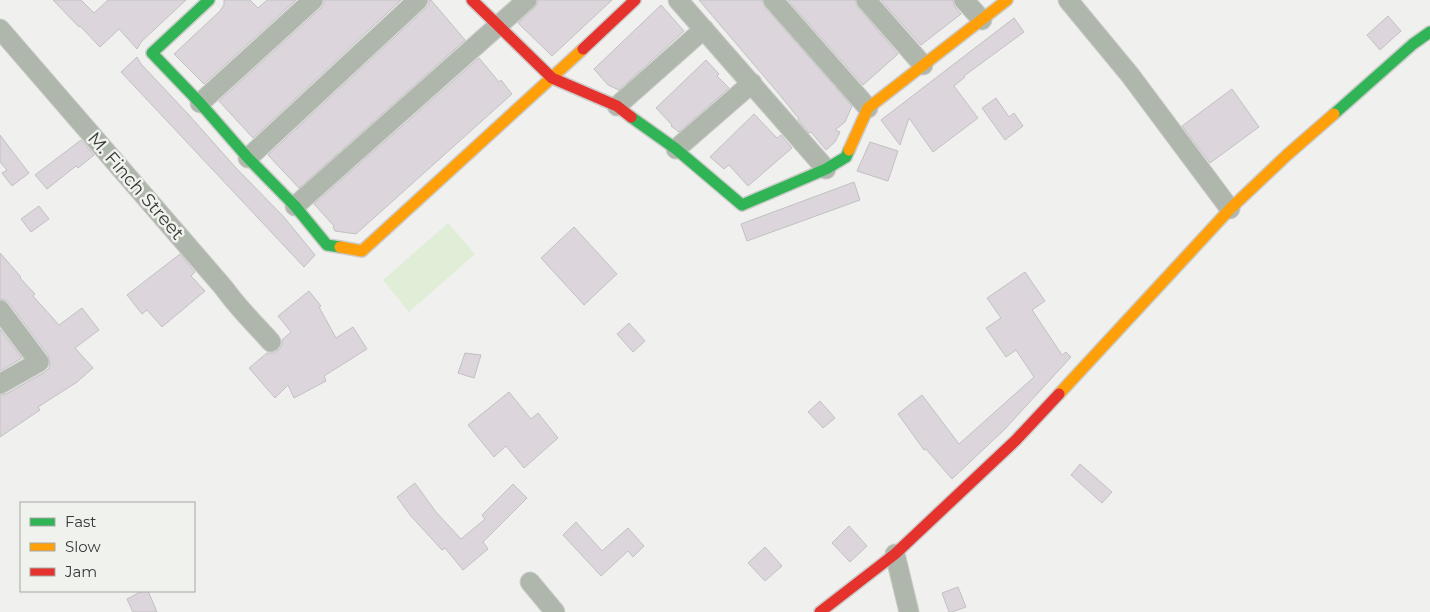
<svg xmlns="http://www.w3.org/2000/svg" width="1430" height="612" font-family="Montserrat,sans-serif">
<rect width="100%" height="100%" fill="#f0f1ef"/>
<path fill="#e0edd7" d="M448,223L475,254L409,312L383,280Z"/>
<path fill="#dcd6dc" stroke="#c1c1c1" d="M53,0H81L94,13L108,0H186L141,42L137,49L119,29L100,47L80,26L79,27Z
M224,0H250L258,8L267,0H296L204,84L174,54L220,11L224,5Z
M324,0H401L253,138L219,101L321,8L324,4Z
M429,0H431L465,40L299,188L268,155L426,8L429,4Z
M538,0H612L552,56L518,23L534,8L537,4Z
M699,0H762L765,7L852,106L845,122L835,130L840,132L835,142L826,150L811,132L809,133L798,120L799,119L779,94Z
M788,0H855L858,7L898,54L863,85Z
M881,0H953L955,7L961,14L921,45Z
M661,5L684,31L619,90L608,85L594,69Z
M1388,16L1401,31L1380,50L1367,35Z
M1014,18L1024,32L964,76L965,77L954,86L978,118L933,152L909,118L900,145L881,120Z
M137,57L141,64L188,114L236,168L283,216L315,255L304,267L121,72Z
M479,58L499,82L501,80L512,94L356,234L335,231L333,227L334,226L314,204Z
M706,60L719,74L717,76L729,88L679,132L671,126L672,125L656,108Z
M1232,89L1259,127L1210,163L1182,126Z
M996,98L1009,117L1014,113L1023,126L1005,140L982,108Z
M754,114L777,138L781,135L792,148L748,186L729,165L724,169L710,157Z
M0,135L29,173L12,186L2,173L7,170L0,162Z
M81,140L94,155L78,168L76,166L47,189L35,175Z
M870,142L898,151L888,181L857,171Z
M854,182L860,200L747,241L741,224Z
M39,206L49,219L31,232L21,219Z
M574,227L617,274L584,305L541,258Z
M0,253L21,277L20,278L35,294L33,296L59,325L82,308L99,330L75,348L93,368L77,382L38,407L40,410L0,437V395L6,394L45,372L49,368L50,362L48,355L9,303L5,300L0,299Z
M180,254L195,272L191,276L205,291L162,327L147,310L142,314L127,295Z
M1025,272L1045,301L1032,310L1062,355L1066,352L1071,357L1005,429L952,479L926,449L924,450L898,414L922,395L959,444L1034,377L1016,350L1006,357L986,328L1001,318L987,298Z
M309,291L321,306L319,307L336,338L353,327L367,349L324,376L326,381L294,398L288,385L275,398L249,368L267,353H274L279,350L282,345V340L291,332L278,316Z
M629,323L645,341L633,352L617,334Z
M0,329L22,358L0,371Z
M465,353L481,355L474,378L458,373Z
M509,392L531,419L538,413L558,438L524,468L506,446L494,457L468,425Z
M820,401L835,418L823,428L808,412Z
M1080,464L1112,492L1102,503L1071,475Z
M415,483L436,512L461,539L485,519L482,515L513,484L527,498L483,542L488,549L463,570L445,548L442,550L410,515L397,497Z
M576,522L602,551L628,528L644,546L633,557L628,551L601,576L563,535Z
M849,526L867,546L850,562L832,543Z
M765,547L782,566L765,581L748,563Z
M958,587L966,607L952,612H949L942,593Z
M142,591H148L157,612H133L127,599Z"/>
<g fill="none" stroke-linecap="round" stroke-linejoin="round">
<defs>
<path id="street" d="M678,0L826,169
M773,0L868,108
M866,0L923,65
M964,0L982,20
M1068,0L1130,75L1230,209
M0,29L224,288C238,308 255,324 271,342
M200,103L313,0
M617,106L704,29
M676,149L752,83
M248,158L418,0
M295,206L527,0
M0,310L39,362L0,384
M895,554L909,612
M530,582L555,612"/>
<path id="fast" d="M209,0L152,53L200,103L248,158L295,206L327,245L340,247
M1334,114L1413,44L1430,32
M631,117L676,149L742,205L826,169L846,157L849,150"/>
<path id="slow" d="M849,150L868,108L1007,0
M340,247L362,251L583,49
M1059,394L1230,209L1287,155L1334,114"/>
<path id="jam" d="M472,0L552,78L617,106L631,117
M583,49L635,0
M820,612L895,554L1016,440L1059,394"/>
</defs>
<use href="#street" stroke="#cbccca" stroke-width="21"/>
<use href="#fast" stroke="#cbccca" stroke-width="14"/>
<use href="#slow" stroke="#cbccca" stroke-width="14"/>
<use href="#jam" stroke="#cbccca" stroke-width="14"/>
<use href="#street" stroke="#afb6ab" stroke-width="19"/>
<use href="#fast" stroke="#30b455" stroke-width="11"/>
<use href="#slow" stroke="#ff9f0a" stroke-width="11"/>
<use href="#jam" stroke="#e5322d" stroke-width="11"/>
</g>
<g text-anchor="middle" stroke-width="5" stroke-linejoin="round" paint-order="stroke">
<g font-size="18" fill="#383938" stroke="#f0f2ee">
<text transform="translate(136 186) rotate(49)" y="6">M. Finch Street</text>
</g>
</g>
<rect x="20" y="502" width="175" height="90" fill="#f0f2ee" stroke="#a6a8a5"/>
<rect x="30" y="518" width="25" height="8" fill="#30b455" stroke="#a6a8a5"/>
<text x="65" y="527" font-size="15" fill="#383938">Fast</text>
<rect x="30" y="543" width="25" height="8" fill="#ff9f0a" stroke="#a6a8a5"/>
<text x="65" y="552" font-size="15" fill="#383938">Slow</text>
<rect x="30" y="568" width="25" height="8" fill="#e5322d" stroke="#a6a8a5"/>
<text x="65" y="577" font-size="15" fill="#383938">Jam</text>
</svg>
